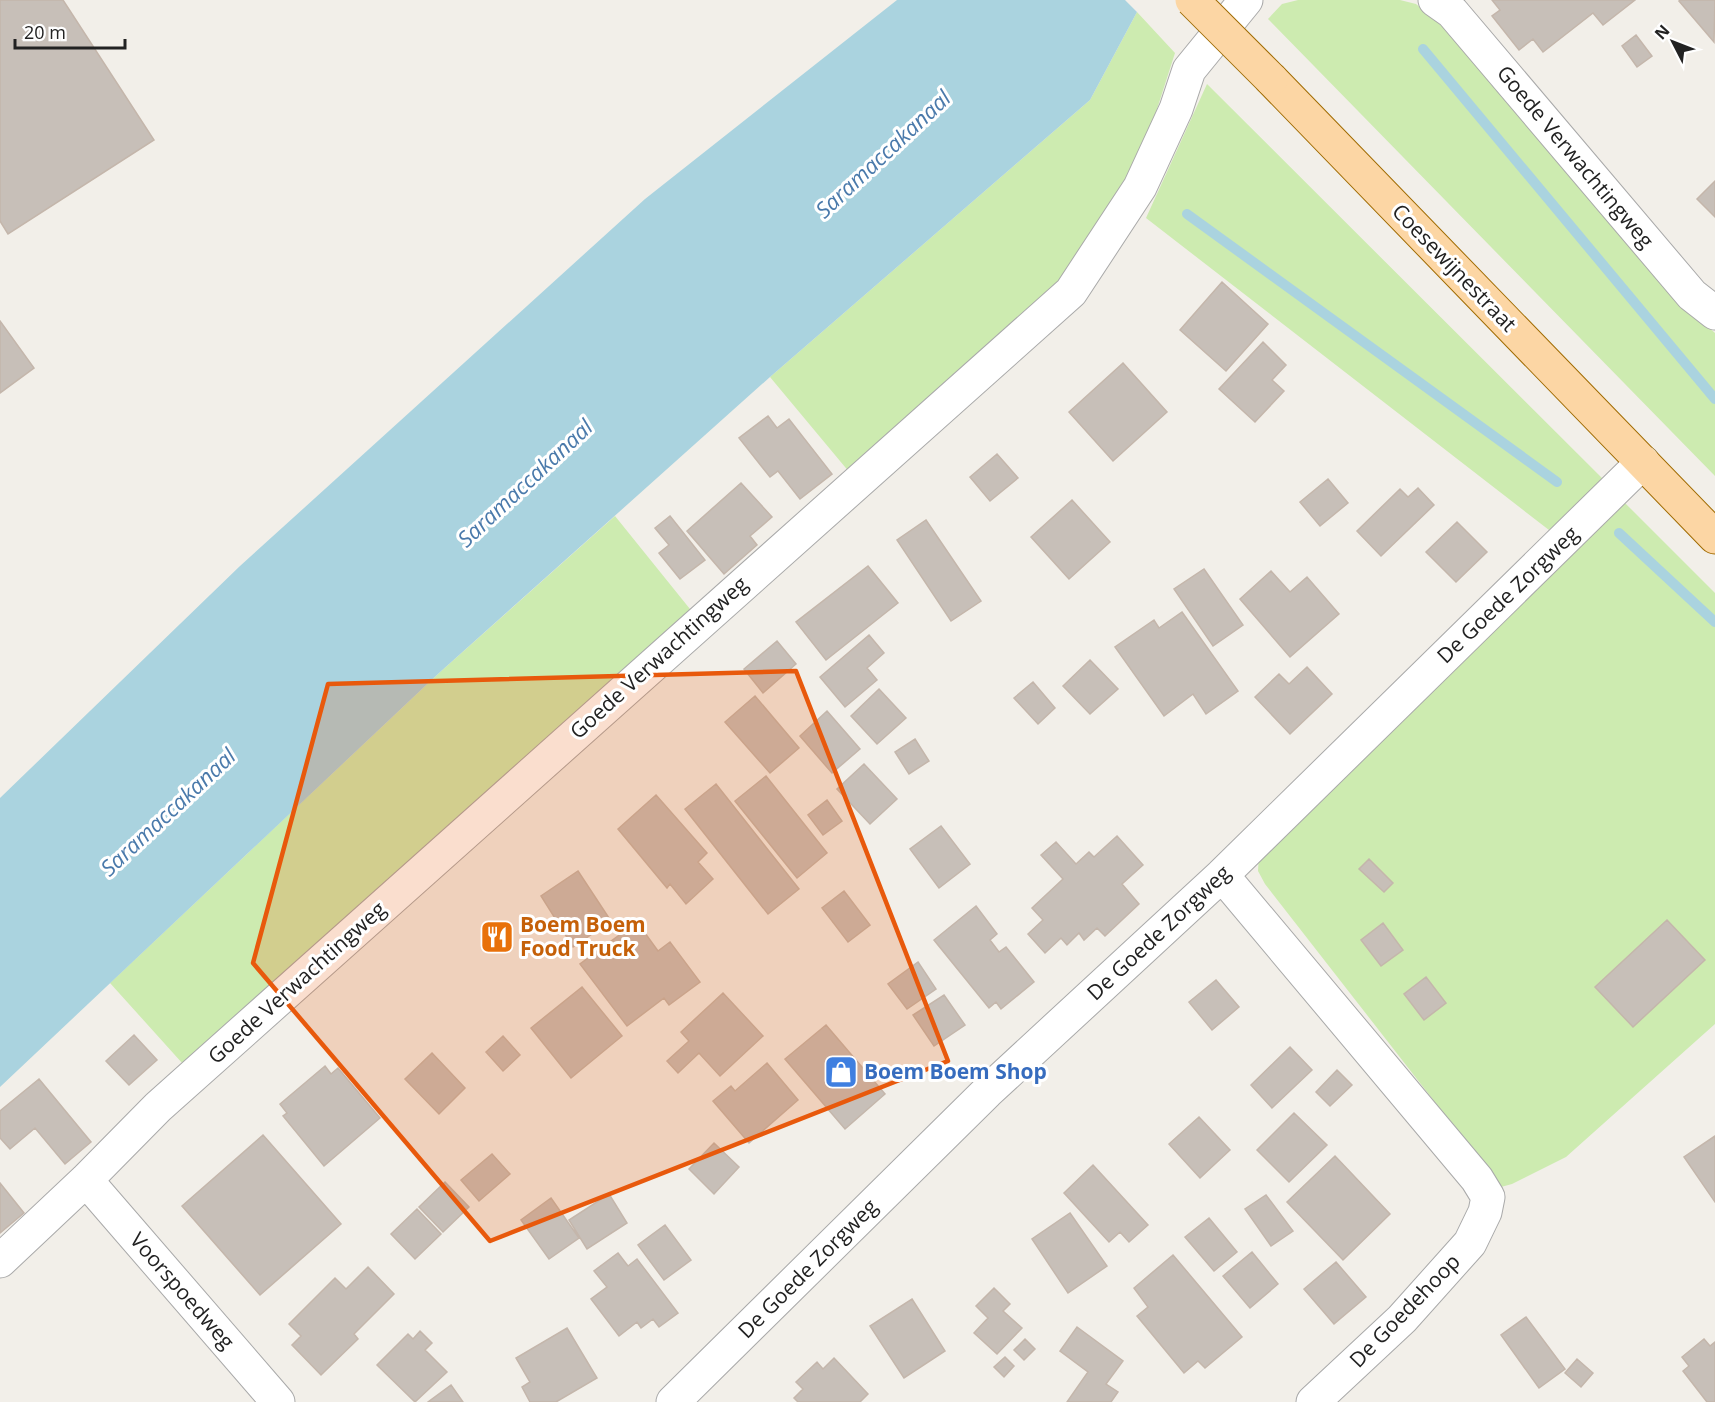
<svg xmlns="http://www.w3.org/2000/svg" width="1715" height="1402" font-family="'Open Sans',sans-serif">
<rect width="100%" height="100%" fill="#f2efe9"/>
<path fill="#cdebb0" d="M1298,0H1400L1416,4L1441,25L1679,301L1715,333V476L1268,19L1282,4Z
M1137,12L1175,53L1149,134L1109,218L1077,263L1033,308L850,473L770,377L1090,100Z
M1207,84L1609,485L1549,530L1146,218Z
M1622,500L1715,593V1024L1566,1157L1512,1184L1501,1187L1265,884L1258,871L1259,855Z
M615,516L694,614L183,1064L110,983L439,673Z"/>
<path fill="#aad3df" d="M897,0H1125L1137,12L1090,100L770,377L439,673L0,1087V798L240,566L645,199Z"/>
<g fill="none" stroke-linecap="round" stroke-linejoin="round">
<path stroke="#aad3df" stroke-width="10" d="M1423,49L1715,399
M1187,214L1557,482
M1619,533L1715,622"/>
</g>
<path fill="#c7bfb8" stroke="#c4b6ab" stroke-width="1.5" d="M0,0H63L154,140L8,234L0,221Z
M1492,0H1635L1603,25L1593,13L1543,52L1533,39L1519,50L1492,16L1500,10Z
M1680,0H1715L1714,42L1679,1Z
M1636,35L1652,56L1637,67L1622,46Z
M1715,181V217L1697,199Z
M1222,282L1268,324L1226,371L1180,330Z
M0,321L34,368L0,393Z
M1263,342L1286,365L1272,380L1284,391L1255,422L1219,389Z
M1123,363L1167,412L1113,461L1069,412Z
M768,416L777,428L789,419L832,474L800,499L778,471L770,477L739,438Z
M997,454L1018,478L990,501L970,477Z
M1328,479L1348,503L1320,526L1300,502Z
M741,483L772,517L750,536L757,545L724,574L687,531Z
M1418,488L1434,505L1381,556L1357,531L1400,489L1408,497Z
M1072,500L1110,542L1069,579L1031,537Z
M670,516L705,560L680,579L659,553L669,545L655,528Z
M926,520L981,601L951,621L897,540Z
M1457,522L1487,552L1456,582L1426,552Z
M868,566L898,603L826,660L796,622Z
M1204,569L1243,625L1213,646L1174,589Z
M1271,571L1290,592L1307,577L1339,614L1290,657L1240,599Z
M1182,612L1238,691L1206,714L1193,694L1164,716L1115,647L1154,620L1159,628Z
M869,635L884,653L867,668L877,680L845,707L820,677Z
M777,641L796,664L763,693L744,669Z
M1090,660L1118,689L1090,714L1063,686Z
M1307,667L1332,694L1290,734L1255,697L1279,674L1289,684Z
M1033,682L1055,708L1038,724L1014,698Z
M879,689L906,718L877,744L851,716Z
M755,696L799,748L770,773L725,722Z
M827,711L860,749L832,773L800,736Z
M915,739L929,761L909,774L895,752Z
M864,764L897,799L870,824L837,789Z
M766,776L827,853L797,878L735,801Z
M716,784L799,889L768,914L685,809Z
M656,795L707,853L698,862L713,879L686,904L670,884L667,888L618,829Z
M827,800L842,821L823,835L808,815Z
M941,826L970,864L939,888L910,849Z
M1117,836L1143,865L1122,884L1139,904L1105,936L1097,928L1084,940L1079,933L1067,945L1061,938L1045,953L1028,934L1043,920L1032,908L1063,879L1041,855L1056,842L1076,864L1089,852L1094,857Z
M1369,859L1393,883L1384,892L1359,869Z
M578,871L611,921L573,947L541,896Z
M844,891L870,925L848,942L822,908Z
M976,906L997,934L990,940L999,952L1006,947L1034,982L1001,1009L996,1002L989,1008L934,940Z
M1667,920L1705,960L1633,1027L1595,987Z
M637,922L658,951L670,942L700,982L669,1005L664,998L627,1026L580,964Z
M1383,923L1403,950L1381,966L1361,940Z
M918,962L936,989L907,1009L888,984Z
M1426,977L1446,1003L1424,1020L1404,994Z
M1216,980L1239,1007L1212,1030L1189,1002Z
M582,987L622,1036L571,1078L531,1028Z
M723,993L763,1036L720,1076L699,1053L678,1073L667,1061L689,1041L681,1032Z
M944,995L965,1025L934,1046L913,1015Z
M826,1025L885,1094L845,1129L785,1059Z
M134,1035L157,1060L129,1085L106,1061Z
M503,1036L520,1055L503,1071L486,1052Z
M1290,1047L1312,1070L1272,1108L1251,1085Z
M432,1053L465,1088L439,1114L405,1079Z
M767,1063L798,1100L749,1143L713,1101L731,1086L735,1091Z
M325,1066L331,1074L338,1068L380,1118L324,1166L283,1116L287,1113L280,1104Z
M1337,1070L1352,1085L1330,1106L1316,1092Z
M39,1079L91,1142L65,1164L35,1128L10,1149L0,1138V1111Z
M1294,1113L1327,1145L1289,1182L1257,1150Z
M1199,1117L1230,1150L1200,1178L1169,1144Z
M263,1135L341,1224L260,1295L182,1206Z
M1715,1136V1202L1684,1157Z
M714,1143L739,1167L714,1194L689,1169Z
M492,1154L510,1174L479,1201L461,1180Z
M1335,1156L1390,1214L1343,1260L1287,1202Z
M1093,1165L1148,1225L1129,1242L1120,1232L1109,1242L1064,1193Z
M445,1182L469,1207L443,1232L419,1207Z
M0,1183L24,1213L0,1233Z
M609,1194L627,1223L587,1249L569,1220Z
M1266,1195L1293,1231L1271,1246L1245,1209Z
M551,1198L579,1238L549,1259L521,1220Z
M417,1209L441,1234L415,1259L391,1234Z
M1070,1213L1107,1266L1068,1293L1032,1239Z
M1209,1218L1237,1252L1214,1271L1185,1237Z
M665,1225L691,1260L664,1280L638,1245Z
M1252,1252L1278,1284L1250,1308L1223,1276Z
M618,1253L628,1266L637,1259L678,1313L659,1327L653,1319L641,1328L637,1322L619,1336L591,1299L607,1287L594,1271Z
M1173,1255L1242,1337L1205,1368L1198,1361L1184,1373L1137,1316L1148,1307L1134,1288Z
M1336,1262L1366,1297L1334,1324L1304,1289Z
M368,1267L394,1294L354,1334L358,1339L321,1375L292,1345L301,1336L289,1324L335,1278L346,1289Z
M994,1288L1010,1304L1003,1311L1022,1328L997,1354L974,1333L988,1318L976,1306Z
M912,1299L945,1351L904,1378L870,1326Z
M1526,1317L1565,1369L1539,1388L1501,1335Z
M1077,1327L1123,1361L1106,1384L1118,1392L1111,1402H1067L1088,1372L1060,1351Z
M567,1328L597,1378L556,1402H530L522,1387L530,1382L516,1358Z
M420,1331L432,1343L425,1350L447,1372L415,1402L377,1365L408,1334L413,1339Z
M1025,1339L1035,1349L1024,1360L1014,1350Z
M1704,1339L1710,1346L1715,1342V1402H1707L1683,1371L1689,1366L1682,1357Z
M1005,1357L1014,1366L1004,1377L994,1367Z
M834,1358L868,1394L860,1402H798L794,1398L803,1389L796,1382L817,1362L823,1369Z
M1577,1359L1593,1373L1581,1387L1565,1373Z
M451,1385L463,1402H428Z"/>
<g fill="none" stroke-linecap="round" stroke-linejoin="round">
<defs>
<path id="minor" d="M1435,0L1452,12L1692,295L1715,313
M1222,875L1477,1179L1488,1197L1485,1212L1470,1243L1402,1319L1313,1402
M86,1180L278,1402
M0,1261L86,1180L158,1107L1071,292L1140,187L1176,109L1189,70L1246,0
M673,1402L987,1092L1222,875L1643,462"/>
<path id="major" d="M1271,79L1715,537"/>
</defs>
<use href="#minor" stroke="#a9a9a9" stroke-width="35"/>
<use href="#major" stroke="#a06b00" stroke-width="35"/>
<use href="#minor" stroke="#fff" stroke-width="33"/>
<use href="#major" stroke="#fcd6a4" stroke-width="33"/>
<defs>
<path id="major-bridge" d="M1192,0L1271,79"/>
</defs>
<use href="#major-bridge" stroke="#a06b00" stroke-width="35" stroke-linecap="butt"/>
<use href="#major-bridge" stroke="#fcd6a4" stroke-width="33"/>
</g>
<path fill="#e8590c" fill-opacity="0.2" stroke="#e8590c" stroke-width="4.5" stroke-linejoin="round" d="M796,671L948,1061L490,1241L253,963L328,684Z"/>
<defs>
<symbol id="restaurant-square" viewBox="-11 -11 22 22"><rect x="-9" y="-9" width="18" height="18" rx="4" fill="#e8710a" stroke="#fff"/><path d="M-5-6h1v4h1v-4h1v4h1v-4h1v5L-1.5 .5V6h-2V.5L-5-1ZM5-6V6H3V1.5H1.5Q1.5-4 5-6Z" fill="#fff"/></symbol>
<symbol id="shop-square" viewBox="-11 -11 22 22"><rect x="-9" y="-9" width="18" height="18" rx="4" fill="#3f7fe0" stroke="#fff"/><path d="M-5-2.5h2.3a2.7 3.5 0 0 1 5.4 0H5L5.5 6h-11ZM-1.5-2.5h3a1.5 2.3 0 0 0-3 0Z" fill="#fff"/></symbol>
</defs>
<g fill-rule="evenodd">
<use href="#restaurant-square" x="478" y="918" width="38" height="38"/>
<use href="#shop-square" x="822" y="1053" width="38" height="38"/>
</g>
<g text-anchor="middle" stroke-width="6" stroke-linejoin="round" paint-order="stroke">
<g font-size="21" fill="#222" stroke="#fff">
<text transform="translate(1575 157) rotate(50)" y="7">Goede Verwachtingweg</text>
<text transform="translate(1454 268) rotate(46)" y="7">Coesewijnestraat</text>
<text transform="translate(1508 595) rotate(-44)" y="7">De Goede Zorgweg</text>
<text transform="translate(659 658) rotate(-42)" y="7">Goede Verwachtingweg</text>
<text transform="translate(1159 933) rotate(-43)" y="7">De Goede Zorgweg</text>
<text transform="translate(297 983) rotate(-42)" y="7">Goede Verwachtingweg</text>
<text transform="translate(808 1269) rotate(-45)" y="7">De Goede Zorgweg</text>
<text transform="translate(182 1291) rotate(49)" y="7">Voorspoedweg</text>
<text transform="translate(1405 1311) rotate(-46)" y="7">De Goedehoop</text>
</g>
<g font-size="21" font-weight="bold" fill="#c56008" stroke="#fff" text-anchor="start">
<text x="520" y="932">Boem Boem<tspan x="520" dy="24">Food Truck</tspan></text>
</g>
<g font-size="21" font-weight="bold" fill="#366cbe" stroke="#fff" text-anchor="start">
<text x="864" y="1079">Boem Boem Shop</text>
</g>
<g font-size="22" font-style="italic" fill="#4a7aab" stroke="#fff">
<text transform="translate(883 154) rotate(-43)" y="8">Saramaccakanaal</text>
<text transform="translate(525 483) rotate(-43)" y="8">Saramaccakanaal</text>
<text transform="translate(168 812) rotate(-43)" y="8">Saramaccakanaal</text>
</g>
</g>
<g transform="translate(1673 42) rotate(312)" stroke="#ffffff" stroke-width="4.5" paint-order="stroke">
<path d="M0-4.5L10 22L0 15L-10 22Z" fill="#222222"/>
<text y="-9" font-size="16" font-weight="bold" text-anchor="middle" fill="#222222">N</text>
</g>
<path d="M15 39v9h110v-9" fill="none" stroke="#222222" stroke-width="3"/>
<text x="24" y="39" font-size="18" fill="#222222" stroke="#ffffff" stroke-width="4.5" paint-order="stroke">20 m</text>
</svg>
